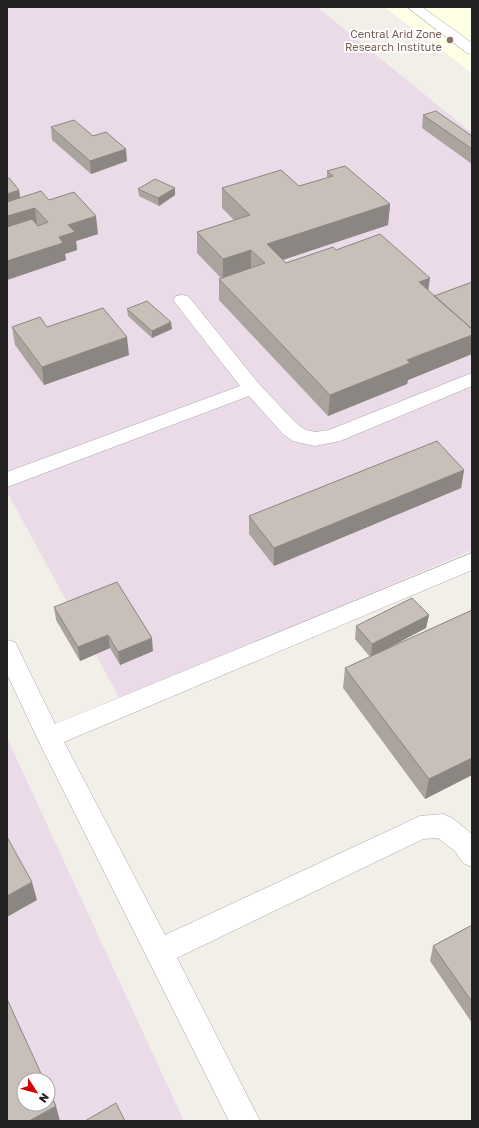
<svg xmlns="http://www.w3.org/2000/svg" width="479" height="1128" font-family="'Golos Text',sans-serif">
<rect width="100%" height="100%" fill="#f2efe9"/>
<path fill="#ebdbe8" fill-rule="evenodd" d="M7,7H317L472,133V550L121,701L7,492Z
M7,738L184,1121H7ZM24,1080H48V1104H24Z"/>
<path fill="#ffffe5" d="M384,7H472V73Z"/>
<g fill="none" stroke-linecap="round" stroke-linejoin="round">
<defs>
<path id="minor" d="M407,7H422L472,43V54L467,53Z
M182,295L188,296L259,384L297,424L306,430L315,432L329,430L472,373V386L340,441L315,446L293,441L283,434L249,396L7,487V472L240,386L173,300L176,296Z
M472,553V570L64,742L165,935L420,816L443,814L452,818L472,834V867L463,863L455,851L438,838L423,839L177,958L260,1121H229L40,744L7,674V640L15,642L55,724Z"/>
</defs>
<use href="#minor" stroke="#a9a9a9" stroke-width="1"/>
<use href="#minor" fill="#fff" fill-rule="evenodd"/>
</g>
<path fill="#aba49e" d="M423,115L472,136V164L422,128Z
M51,127L93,136L127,161L91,174L52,140Z
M327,171L390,204L388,225L283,260L286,263L336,250L428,291L434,296L472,282V354L408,380L407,384L328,416L219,300V279L221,278L197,253V232L234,220L222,208V188L299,186L327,178Z
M138,189L175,195L159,206L139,196Z
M19,190L20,198L49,200L98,234L76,241L77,250L65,254L66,260L7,280Z
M127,309L172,329L152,338L128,316Z
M12,327H47L129,355L44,385L15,345Z
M464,470L461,488L274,566L249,534V516Z
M54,607L153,651L120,665L110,648L80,661L56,620Z
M472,610V775L425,799L343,688L345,668L370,657L355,639L356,626L429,615L426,628L385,650Z
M472,925V1023L430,961L433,946Z"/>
<path fill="#8b8681" d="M126,149L127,161L91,174L90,161Z
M175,188V195L159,206L158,198Z
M19,190L21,204L7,207V194Z
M390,204L388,225L267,265V244Z
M35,208L37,225L7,235V216Z
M96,216L98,234L76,241L77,250L65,254L66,260L7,280V261L59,237L68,225Z
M251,250V270L223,280V259Z
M430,278L427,299L419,282Z
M171,322L172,329L152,338V331Z
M472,333V354L408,380L407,384L328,416L330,395L407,360Z
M127,337L129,355L44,385L42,367Z
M464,470L461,488L274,566V548Z
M429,615L426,628L371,657L372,644Z
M108,635L110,648L80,661L78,647Z
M152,638L153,651L120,665L118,652Z
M472,758V775L425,799L429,779Z
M32,882L37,900L7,917V896Z
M56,1106L60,1121H29Z"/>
<path fill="#c7bfb8" stroke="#8b8681" d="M436,111L472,136V149L423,115Z
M74,120L93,136L106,132L126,149L90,161L51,127Z
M345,166L390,204L267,244L286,263L333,247L336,250L380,234L430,278L419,282L472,329V335L407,360L410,363L330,395L219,279L265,263L251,250L223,259L197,232L250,215L222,188L281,170L299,186L333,176L327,171Z
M9,178L19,190L7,194V179Z
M155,179L175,188L158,198L138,189Z
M41,191L49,200L74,192L96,216L68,225L75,232L59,237L63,243L7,261V227L32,219L38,226L48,222L35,208L7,216V202Z
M472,282V329L434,296Z
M147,301L171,322L152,331L127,309Z
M103,308L127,337L42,367L12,327L40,317L47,327Z
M437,441L464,470L274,548L249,516Z
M117,582L152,638L118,652L108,635L78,647L54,607Z
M412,598L429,615L372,644L356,626Z
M472,610V758L429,779L345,668Z
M7,837L32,882L7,896Z
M472,925V1002L433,946Z
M7,999L44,1080H24V1104H48V1089L56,1106L29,1121H7Z
M116,1103L125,1121H85Z"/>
<circle fill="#8d6e63" stroke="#fff" stroke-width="1.5" cx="450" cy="40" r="4"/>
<g text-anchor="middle" stroke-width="4" stroke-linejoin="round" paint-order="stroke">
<g font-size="11" fill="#785e54" stroke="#fff" text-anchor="end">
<text x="442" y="38">Central Arid Zone<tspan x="442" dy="13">Research Institute</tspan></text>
</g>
</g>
<rect width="479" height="1128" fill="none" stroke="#222222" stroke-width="16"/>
<g transform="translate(36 1092) rotate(126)"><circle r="19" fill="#ffffff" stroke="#a7a7a7"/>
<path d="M0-3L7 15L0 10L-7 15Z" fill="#d40000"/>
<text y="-6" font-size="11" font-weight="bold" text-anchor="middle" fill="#222222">N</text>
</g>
</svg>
